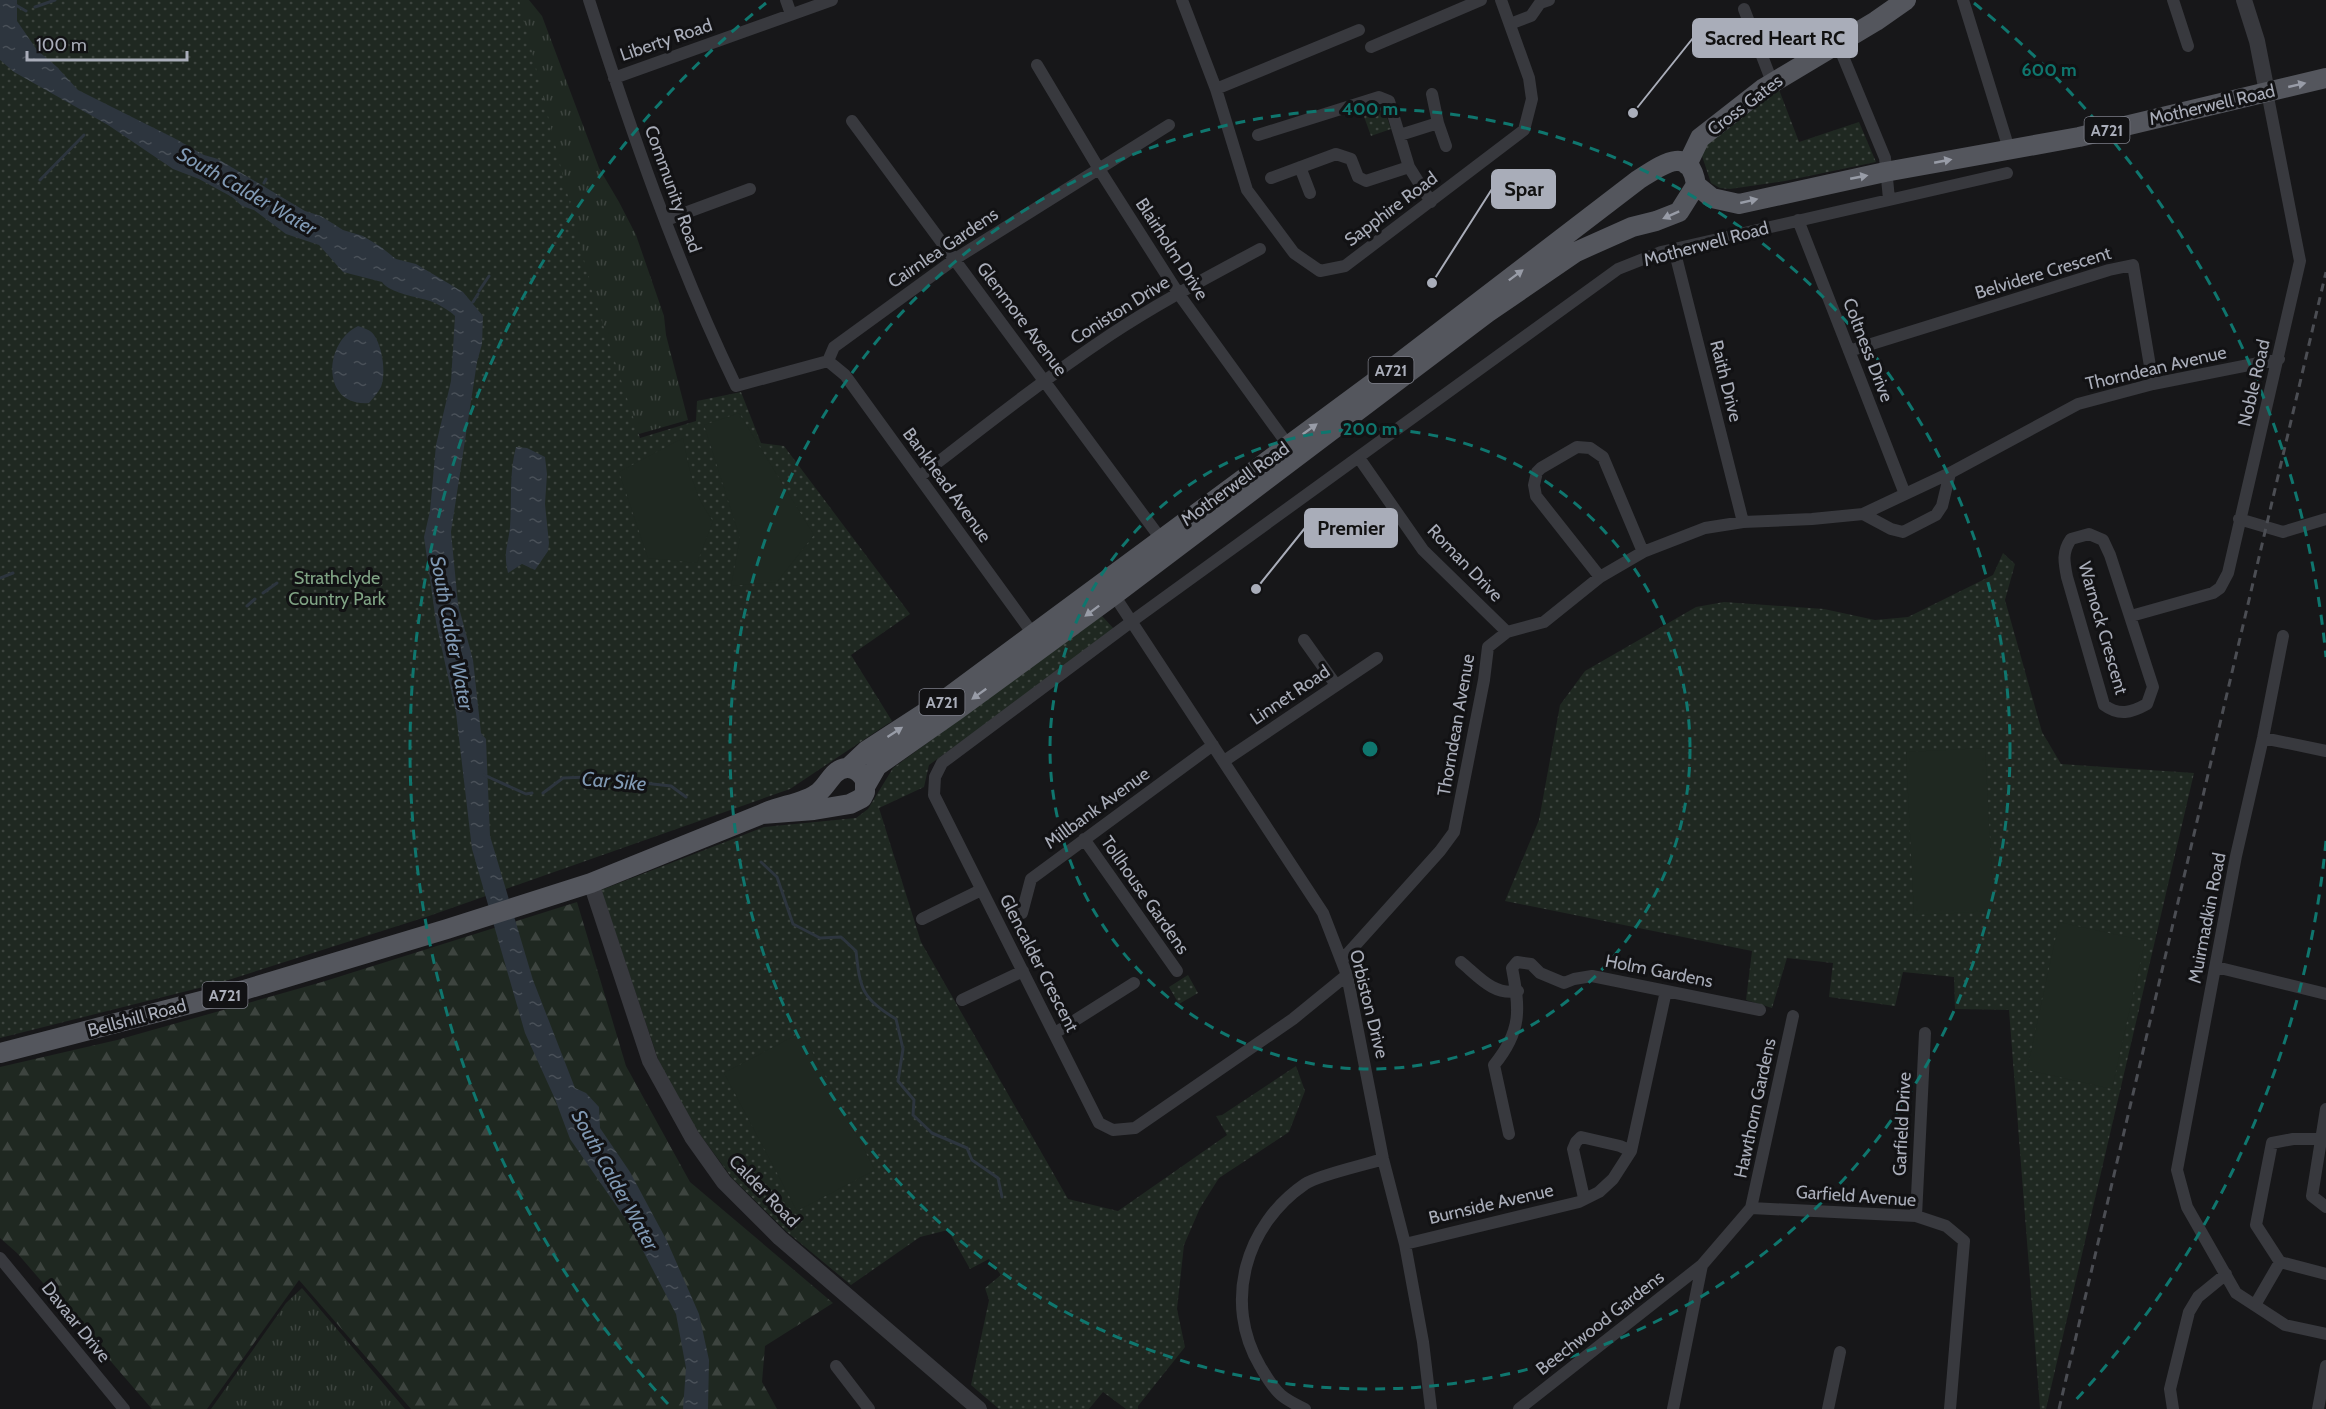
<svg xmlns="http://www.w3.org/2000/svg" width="2326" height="1409" font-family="Cabin,sans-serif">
<defs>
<pattern id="grass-tufts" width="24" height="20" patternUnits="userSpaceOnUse" patternTransform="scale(1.5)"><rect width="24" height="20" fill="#1f2821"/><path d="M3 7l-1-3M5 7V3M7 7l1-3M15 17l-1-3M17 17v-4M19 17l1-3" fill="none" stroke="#3d443f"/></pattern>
<pattern id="forest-firs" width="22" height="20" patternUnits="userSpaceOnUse" patternTransform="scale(1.5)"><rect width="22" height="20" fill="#1f2821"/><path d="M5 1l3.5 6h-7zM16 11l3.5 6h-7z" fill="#3d443f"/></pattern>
<pattern id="park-dots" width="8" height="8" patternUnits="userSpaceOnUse" patternTransform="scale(1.5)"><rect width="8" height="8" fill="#1f2821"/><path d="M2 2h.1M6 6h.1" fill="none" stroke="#3d443f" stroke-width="1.8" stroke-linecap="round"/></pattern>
<pattern id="water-ripples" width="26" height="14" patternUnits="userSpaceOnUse" patternTransform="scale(1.5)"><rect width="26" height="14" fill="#2d353e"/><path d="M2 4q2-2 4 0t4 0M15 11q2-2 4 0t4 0" fill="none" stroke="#495058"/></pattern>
</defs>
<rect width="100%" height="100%" fill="#171719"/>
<path fill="url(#grass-tufts)" d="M137,0H529L542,16L599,168L619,202L636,235L664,316L666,335L688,420L639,434L624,408Z
M302,1288L405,1409H211L286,1303Z"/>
<path fill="url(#forest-firs)" d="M577,902L626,1066L690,1182L833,1303L765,1346L762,1382L777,1409H411L299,1280L207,1409H152L17,1253L0,1238V1067L117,1040L322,982Z"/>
<path fill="url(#park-dots)" d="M0,0H519L591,288L640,438L696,421L697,401L741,392L761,443L784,446L910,614L851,655L892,721L790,789L429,916L219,983L0,1038Z
M1778,87L1799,142L1859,122L1876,162L1785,181L1730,189L1720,188L1711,183L1701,153L1705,145Z
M1375,106L1384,109L1391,129L1371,136L1362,111Z
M2003,553L2015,564L2005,600L2042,732L2061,764L2194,773L2046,1409H2040L2009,1010L1955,1009L1954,977L1903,972L1895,1006L1829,997L1833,963L1787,958L1772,1008L1746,1000L1752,951L1505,901L1539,820L1560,705L1585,671L1696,607L1724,602L1824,609L1875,620L1908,617L1993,575Z
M1102,616L1115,630L929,765L924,787L879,808L921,942L1068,1199L1118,1211L1227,1135L1216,1116L1222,1115L1296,1066L1305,1091L1289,1132L1219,1178L1200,1208L1184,1245L1177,1309L1185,1347L1138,1406V1409H1126L1103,1392L1089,1409H999L971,1385L989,1300L985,1288L1001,1275L989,1259L970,1269L948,1230L920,1237L851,1285L787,1232L732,1178L696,1129L660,1065L601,890L764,827L856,818L868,809L893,768Z
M1188,975L1198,993L1179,1004L1169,987Z"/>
<path fill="#1f2821" d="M739,413L814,535L777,582L731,586L740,538L704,425Z
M683,438C689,469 694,496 713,521L697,563L648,558L619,472Z
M1985,748L1994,911L1914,915L1906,752Z
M2059,922L2145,941L2112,1089L2027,1070Z
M802,1032L875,1170L797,1211L724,1073Z"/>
<path fill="url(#water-ripples)" d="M0,0H17V21L37,50L57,67L78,90L174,138L204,155L218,159L305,211L321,216L343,230L363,236L381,247L396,259L416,264L463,292L483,316L482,344L477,362L451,532L458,604L473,660L481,733L486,739L490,836L533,980L575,1088L586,1093L599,1107L600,1128L630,1172L667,1241L699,1314L709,1360L708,1409H683L686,1368L676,1314L629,1224L570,1139L555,1099L525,1033L472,849L456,713L436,622L424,537L430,511L436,445L451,381L455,316C449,310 438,304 430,301C418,297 389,293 382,282L343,272L319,245L286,234L254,210L242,206L232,197L199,179L173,169L108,125L14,72L0,60Z
M358,326C364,328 371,330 374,335C383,348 386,374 381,387C378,393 373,398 369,403C321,407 323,343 358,326Z
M516,447L527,448L545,457L547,474L545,504L549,543L548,551L535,570L522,564L508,573C503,552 508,546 510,527C512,500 509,473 516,447Z"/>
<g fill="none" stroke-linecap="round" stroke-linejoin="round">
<path stroke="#2d353e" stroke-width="3" d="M7,0L26,11
M35,7L55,0
M40,180L84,135
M264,183L266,179
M479,291L489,276
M473,302L478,294
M0,578L13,573
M263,593L277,583
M247,606L255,599
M484,775L526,794L532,793
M543,793L563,778L588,777L671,786L686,797
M761,862L777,877L793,924L820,938L841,937L856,951C860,989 862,999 896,1019L903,1049L898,1081L914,1100L913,1115L932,1133L967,1148L972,1160L998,1178L1002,1197"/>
<path stroke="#38393e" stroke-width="12" d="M589,0C631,131 676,262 736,386L828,361
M786,0L791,14
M1182,0L1216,89L1247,190L1294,253L1320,271L1345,266L1524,130L1532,99L1529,78L1501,0
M1963,0L2009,149
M2173,0L2188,46
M1744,9L1772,82
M1510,24L1531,16L1540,3L1549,0
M1837,42L1885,158L1889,199
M1371,47L1481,0
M1037,65L1099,169L1178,293L1288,445
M614,78L832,0
M1216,89L1359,30
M1432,94L1438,123
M852,121L1161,539
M1258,135L1379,97L1389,101L1409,167L1431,202
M1400,135L1438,123L1446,146
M1300,167L1310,193
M1271,178L1336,154L1351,159L1358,177L1366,181L1409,167
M666,220L750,189
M1798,220L1905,494
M1674,249L1743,522
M1849,351L2109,270L2133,265L2153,384
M828,361L834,347L955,259L1169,125
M828,361L845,375L1033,634
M1359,458L1423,550L1507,632
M919,477C982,428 1044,379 1110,335C1158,303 1210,276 1260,249
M1863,514L1891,529L1903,532L1936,515L1942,506L1950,473
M2239,519L2283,532L2326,519
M2089,534L2103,540L2110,555L2153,687L2147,704C2131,713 2119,716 2104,705L2067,577C2064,562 2062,552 2071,539Z
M1600,577L1536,496L1534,485L1537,472L1541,468L1577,447L1590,448L1603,457L1643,552
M1114,595L1323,913L1347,975L1383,1159L1405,1244L1423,1342L1431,1409
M2131,616L2213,593L2220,588L2228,573L2300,261L2267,92
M2283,636L2263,738L2236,856L2177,1170L2187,1207L2236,1293L2285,1325L2326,1334
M1304,640L1336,685
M2263,738L2326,751
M1224,761L1377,658
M1084,839L1177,971
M1022,913L1031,879L1213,745
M922,919L981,890
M1342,960L1440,851L1454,832L1484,680L1488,647L1507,632L1544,622L1600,577L1643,552L1705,528L1743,522L1812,519L1863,514L1950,473L2078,404L2153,384L2279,359
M1461,962C1479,977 1494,996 1518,991
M2216,967L2326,994
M1347,975L1293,1019L1135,1128L1113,1130L1099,1123L934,795L935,777L942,763L1135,619L1618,269L1661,252L2007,173
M962,1000L1023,971
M1055,1033L1134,983
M2326,1109L2312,1196L2326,1207
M1509,1134L1494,1065C1522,1031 1520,1009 1512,968L1517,962L1531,964L1540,973L1564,983L1574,979L1592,976L1760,1010
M2320,1139H2293L2272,1143L2256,1225L2280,1262L2326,1274
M1584,1198L1573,1149L1576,1142L1581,1137L1620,1146L1631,1151
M1751,1208L1916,1216L1946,1226L1964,1241L1950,1409
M1916,1216L1925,1033
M1405,1244L1579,1202L1599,1192L1613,1179L1631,1151L1666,991
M0,1258L124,1409
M2255,1305L2280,1262
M836,1366L869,1409
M1305,1409C1297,1405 1288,1401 1281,1395C1272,1387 1266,1376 1260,1366C1223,1303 1245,1225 1305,1184C1318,1175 1365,1165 1383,1159
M1519,1409L1702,1265
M1673,1409L1702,1265L1751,1208L1793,1016
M1828,1409L1840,1352
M2173,1409L2170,1389L2189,1312L2198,1297L2226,1274
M2318,1409L2326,1366"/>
<path stroke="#38393e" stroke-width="16" d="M2244,0L2257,41L2267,92
M591,883L650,1061L692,1137L724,1182L780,1238L979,1409"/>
<path stroke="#54565d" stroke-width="20" d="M1687,165L1700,138L1764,88L1876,21L1906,0
M1696,185L1712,198L1739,204L1885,172L2079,137L2326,78
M849,767L866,751L943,701L1373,383L1638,180C1659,167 1690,142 1696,185L1679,212L1656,221L1632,227L1576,252L1487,313L1114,595L957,710L877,766L866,785
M0,1053L244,990L447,929L591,883L762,814C779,805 805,804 819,792C829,784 832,770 846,768C855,767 861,773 865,780V792L862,798L850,804L814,810L762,814"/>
<path stroke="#4b4d53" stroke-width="3" stroke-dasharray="8 6" stroke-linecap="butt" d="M2059,1409L2326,272"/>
</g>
<defs><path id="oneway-solid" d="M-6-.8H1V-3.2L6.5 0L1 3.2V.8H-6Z" transform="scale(1.5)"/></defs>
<g fill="#989ca7">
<use href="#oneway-solid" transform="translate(2297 85) rotate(-13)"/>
<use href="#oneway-solid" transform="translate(1943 161) rotate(-11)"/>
<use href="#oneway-solid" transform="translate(1859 177) rotate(-11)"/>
<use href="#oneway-solid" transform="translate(1749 201) rotate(-13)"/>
<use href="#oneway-solid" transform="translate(1671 215) rotate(156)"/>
<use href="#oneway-solid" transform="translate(1516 275) rotate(-37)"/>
<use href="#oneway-solid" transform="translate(1310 429) rotate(-36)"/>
<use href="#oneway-solid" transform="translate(1092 611) rotate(143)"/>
<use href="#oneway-solid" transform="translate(979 694) rotate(144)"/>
<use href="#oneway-solid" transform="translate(895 732) rotate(-33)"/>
</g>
<g fill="none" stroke="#0f766e" stroke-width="3" stroke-dasharray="10 8">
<circle cx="1370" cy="749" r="320"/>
<circle cx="1370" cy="749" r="640"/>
<path d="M2326 841A960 960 0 0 1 2072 1404M668 1404A960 960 0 0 1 766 3M1974 3A960 960 0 0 1 2326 657"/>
</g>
<g text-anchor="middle" stroke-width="6" stroke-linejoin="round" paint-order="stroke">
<g fill="#121214" stroke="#7c7e88" stroke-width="1.5">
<rect x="2084.5" y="117" width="45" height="26" rx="4.5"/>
<rect x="1368.5" y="357" width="45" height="26" rx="4.5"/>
<rect x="919.5" y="689" width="45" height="26" rx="4.5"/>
<rect x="202.5" y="982" width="45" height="26" rx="4.5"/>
</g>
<g font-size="16" font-weight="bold" fill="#a9adb9">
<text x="2107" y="136">A721</text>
<text x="1391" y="376">A721</text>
<text x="942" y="708">A721</text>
<text x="225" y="1001">A721</text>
</g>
<g font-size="18" fill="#a9adb9" stroke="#121214">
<text transform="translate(666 40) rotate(-19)" y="6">Liberty Road</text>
<text transform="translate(1745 105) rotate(-37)" y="6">Cross Gates</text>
<text transform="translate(2212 105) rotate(-13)" y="6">Motherwell Road</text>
<text transform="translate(673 189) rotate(70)" y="6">Community Road</text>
<text transform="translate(1391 209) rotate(-37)" y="6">Sapphire Road</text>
<text transform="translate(1706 244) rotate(-15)" y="6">Motherwell Road</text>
<text transform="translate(943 248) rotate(-34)" y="6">Cairnlea Gardens</text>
<text transform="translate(1172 249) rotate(57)" y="6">Blairholm Drive</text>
<text transform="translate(2043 273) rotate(-17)" y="6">Belvidere Crescent</text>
<text transform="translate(1120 310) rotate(-32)" y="6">Coniston Drive</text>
<text transform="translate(1022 319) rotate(53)" y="6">Glenmore Avenue</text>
<text transform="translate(1868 350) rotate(69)" y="6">Coltness Drive</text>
<text transform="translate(2156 368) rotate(-13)" y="6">Thorndean Avenue</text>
<text transform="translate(1726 381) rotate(76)" y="6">Raith Drive</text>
<text transform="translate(2254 383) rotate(-77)" y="6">Noble Road</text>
<text transform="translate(1235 484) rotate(-36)" y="6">Motherwell Road</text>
<text transform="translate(947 485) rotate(54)" y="6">Bankhead Avenue</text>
<text transform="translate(1465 563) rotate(46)" y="6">Roman Drive</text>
<text transform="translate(2103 628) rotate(74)" y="6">Warnock Crescent</text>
<text transform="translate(1290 695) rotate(-34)" y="6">Linnet Road</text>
<text transform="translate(1456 725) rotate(-80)" y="6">Thorndean Avenue</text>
<text transform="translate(1097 808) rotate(-36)" y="6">Millbank Avenue</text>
<text transform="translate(1145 895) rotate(55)" y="6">Tollhouse Gardens</text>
<text transform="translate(2207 918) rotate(-79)" y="6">Muirmadkin Road</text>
<text transform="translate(1039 963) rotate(63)" y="6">Glencalder Crescent</text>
<text transform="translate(1659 971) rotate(11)" y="6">Holm Gardens</text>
<text transform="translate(1369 1004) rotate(76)" y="6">Orbiston Drive</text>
<text transform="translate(137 1018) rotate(-15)" y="6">Bellshill Road</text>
<text transform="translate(1755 1108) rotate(-78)" y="6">Hawthorn Gardens</text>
<text transform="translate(1902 1124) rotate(-87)" y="6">Garfield Drive</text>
<text transform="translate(764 1191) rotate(46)" y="6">Calder Road</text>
<text transform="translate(1856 1196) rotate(4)" y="6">Garfield Avenue</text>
<text transform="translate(1491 1204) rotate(-13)" y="6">Burnside Avenue</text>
<text transform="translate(76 1322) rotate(51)" y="6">Davaar Drive</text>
<text transform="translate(1600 1323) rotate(-38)" y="6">Beechwood Gardens</text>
</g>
<g font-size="18" fill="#80a485" stroke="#121214">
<text x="337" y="584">Strathclyde<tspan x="337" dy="21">Country Park</tspan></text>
</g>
<g font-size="20" font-style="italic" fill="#8099b4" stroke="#121214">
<text transform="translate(247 191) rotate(30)" y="7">South Calder Water</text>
<text transform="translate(452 633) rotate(79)" y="7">South Calder Water</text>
<text transform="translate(614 781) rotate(5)" y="7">Car Sike</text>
<text transform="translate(615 1180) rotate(61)" y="7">South Calder Water</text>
</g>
</g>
<circle cx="1370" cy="749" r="9" fill="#0f766e" stroke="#121214" stroke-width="3"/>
<g font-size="18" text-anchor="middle" font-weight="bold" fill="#0f766e" stroke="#121214" stroke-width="6" stroke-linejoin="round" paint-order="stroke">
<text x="2049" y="76">600 m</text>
<text x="1370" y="115">400 m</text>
<text x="1370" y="435">200 m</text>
</g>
<path fill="none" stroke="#a9adb9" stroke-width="2" d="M1633 113L1693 38M1432 283L1492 189M1256 589L1305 528"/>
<g fill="#a9adb9" stroke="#121214" stroke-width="2">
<circle cx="1633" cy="113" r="6"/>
<circle cx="1432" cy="283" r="6"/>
<circle cx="1256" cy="589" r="6"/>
</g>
<g fill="#a9adb9" stroke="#a9adb9" stroke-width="2">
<rect x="1693" y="19" width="164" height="38" rx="6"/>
<rect x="1492" y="170" width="63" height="38" rx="6"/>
<rect x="1305" y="509" width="92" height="38" rx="6"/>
</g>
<g font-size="20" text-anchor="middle" font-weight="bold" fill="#111">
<text x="1775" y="45">Sacred Heart RC</text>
<text x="1524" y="196">Spar</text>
<text x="1351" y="535">Premier</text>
</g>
<path d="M27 51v9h160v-9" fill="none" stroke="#a9adb9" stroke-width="3"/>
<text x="36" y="51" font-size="18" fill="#a9adb9" stroke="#121214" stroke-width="4.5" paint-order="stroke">100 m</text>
</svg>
